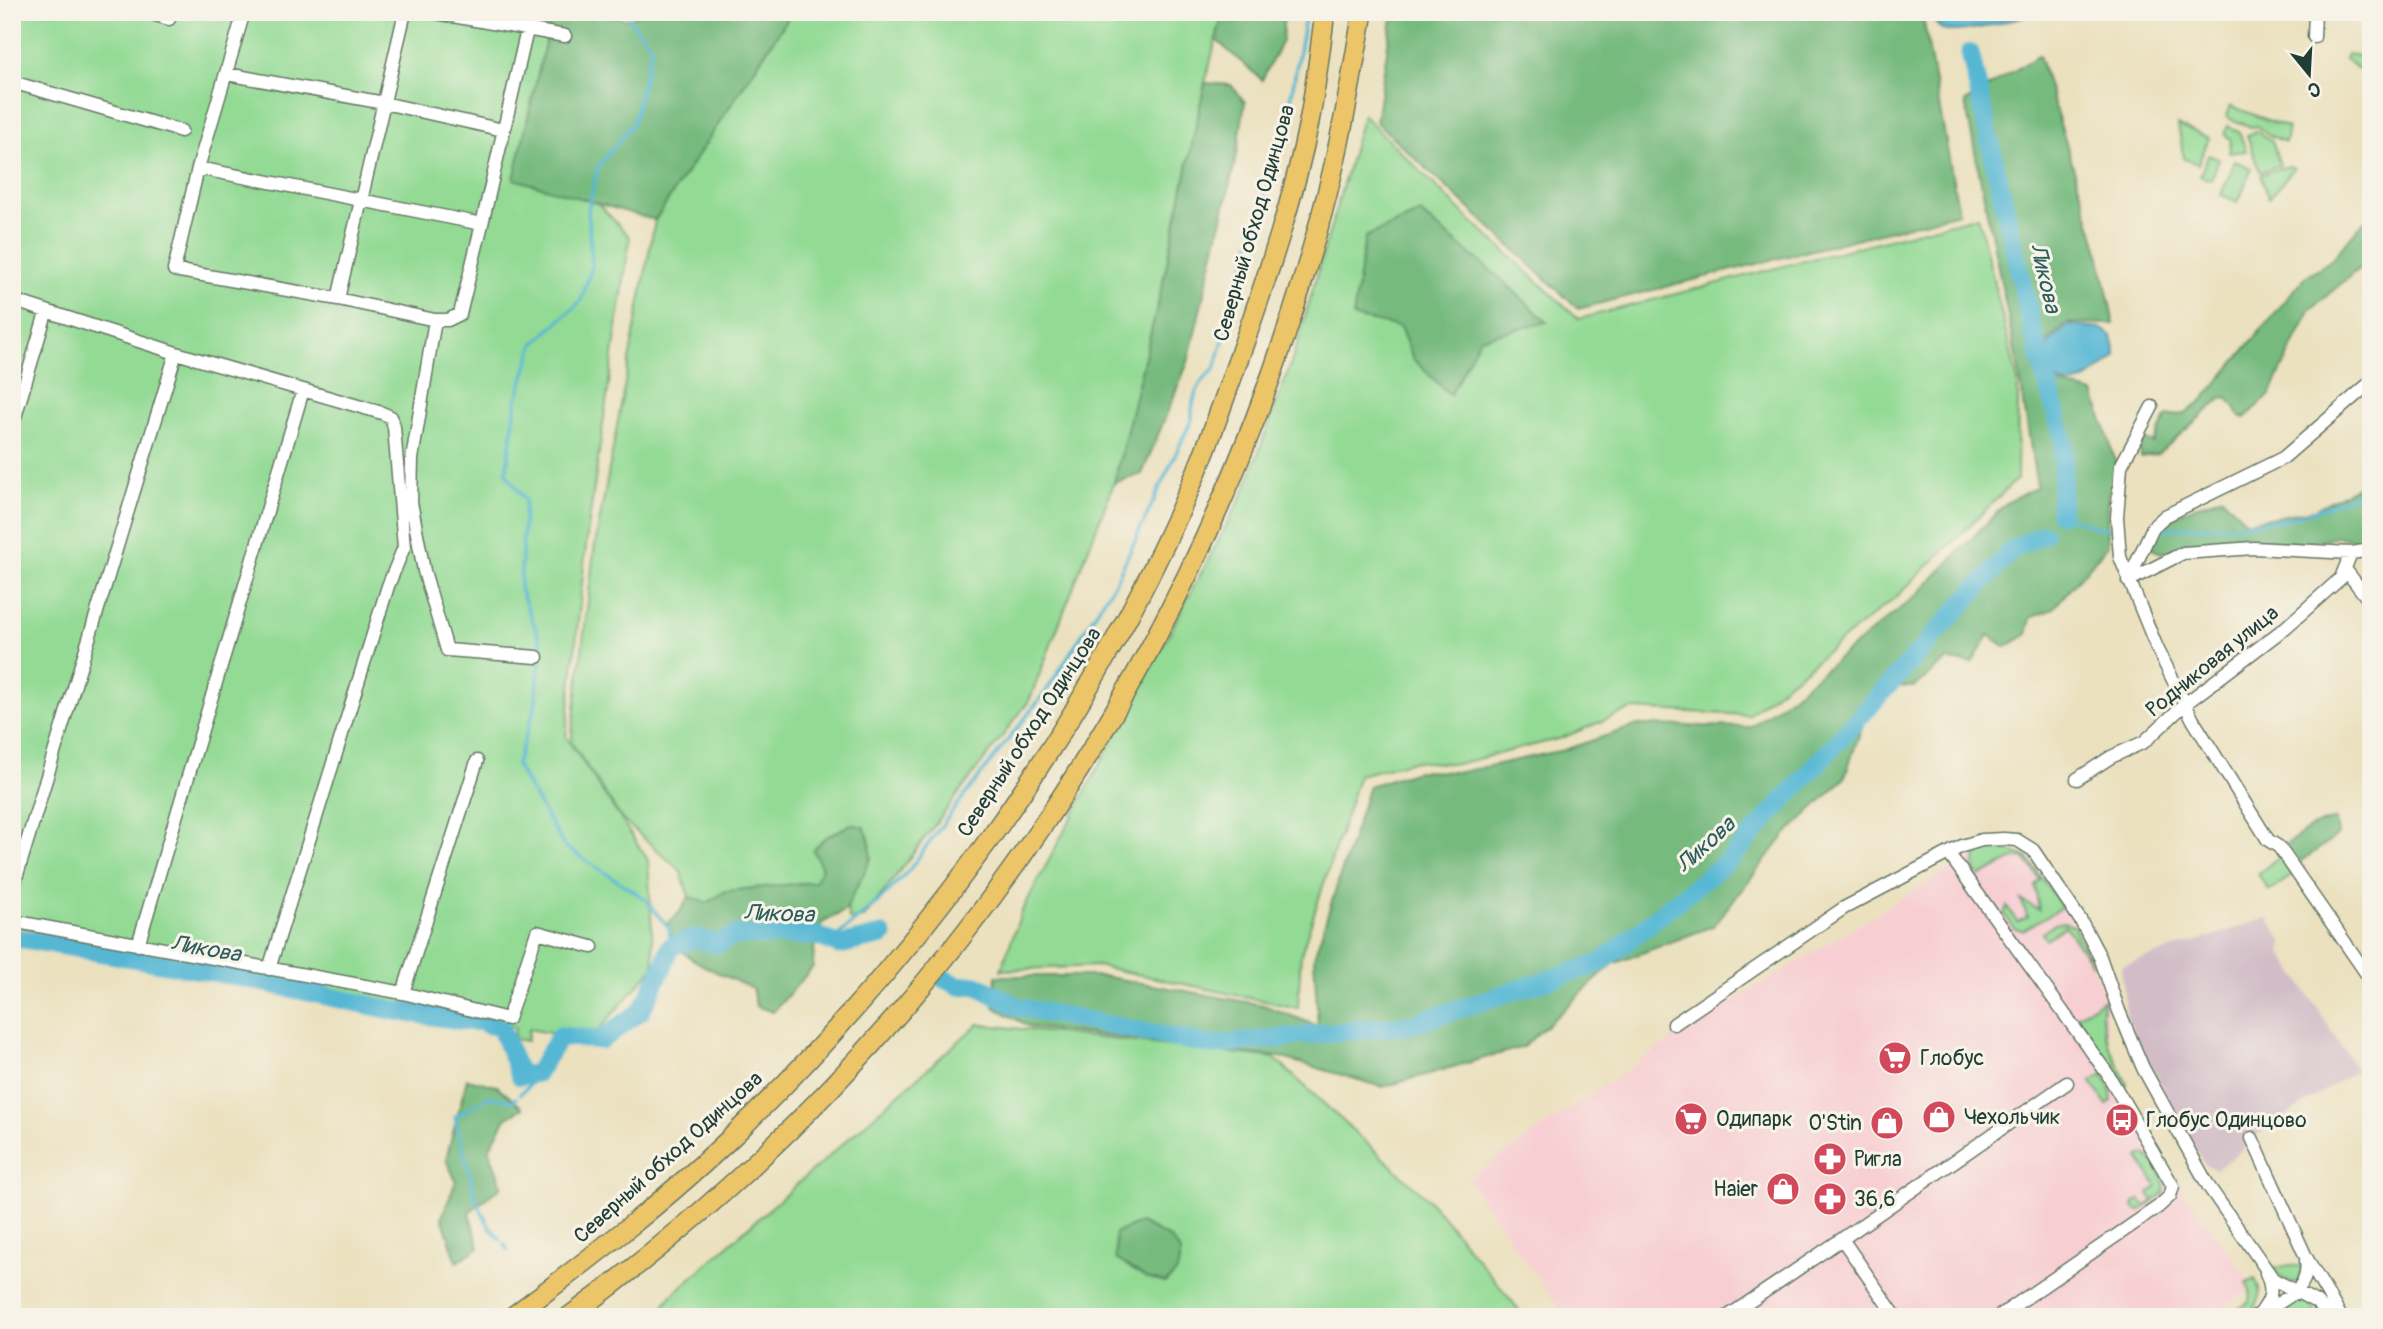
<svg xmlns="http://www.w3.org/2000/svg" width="2383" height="1329" font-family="Pangolin,sans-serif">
<rect width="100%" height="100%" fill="#f7f3e8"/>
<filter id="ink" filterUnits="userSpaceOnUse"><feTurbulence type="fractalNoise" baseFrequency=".0143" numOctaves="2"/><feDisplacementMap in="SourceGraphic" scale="14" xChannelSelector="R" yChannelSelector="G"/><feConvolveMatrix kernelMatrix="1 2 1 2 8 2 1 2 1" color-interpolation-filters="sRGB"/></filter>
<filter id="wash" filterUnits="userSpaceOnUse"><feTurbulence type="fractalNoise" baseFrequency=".00686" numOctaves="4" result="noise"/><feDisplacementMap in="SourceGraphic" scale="28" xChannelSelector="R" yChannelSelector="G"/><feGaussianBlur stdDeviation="1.57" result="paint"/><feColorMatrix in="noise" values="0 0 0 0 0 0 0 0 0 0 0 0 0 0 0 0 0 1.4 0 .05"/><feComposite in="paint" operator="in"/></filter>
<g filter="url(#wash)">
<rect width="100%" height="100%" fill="#ebe1bf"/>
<path fill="#f7cfd3" d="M2004,846L2031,859L2082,938L2106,1001L2108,1056L2184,1192L2254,1286L2211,1317H1565L1468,1179L1682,1032L1963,861Z"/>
<path fill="#d2bdc7" d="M2268,918L2283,942L2281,952L2357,1070L2252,1138L2243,1149L2217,1169L2204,1165L2127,1020L2121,966Z"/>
<path fill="#93da94" stroke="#598c64" stroke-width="2" d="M12,12H617L583,188L630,237L587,536L566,737L648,860L654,967L589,1041L529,1029L527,1041L514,1039L515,1027L12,925Z
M792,12H1223L1205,83L1162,287L1114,483L1029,701L864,918L849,919C842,899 862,875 872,857L826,837L814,850L822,868L815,882L726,891L707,903L689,897L681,871L622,819L571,742L594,551L655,220Z
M2347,54L2371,58V79L2345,59Z
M2231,106L2288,128L2285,142L2271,136L2256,126L2251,127L2230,119L2227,115Z
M1363,115L1465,215L1579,319L1978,216L2018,382L2017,479L1898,595L1748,715L1631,709L1562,738L1457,764L1413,761L1359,775L1301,954L1298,1008L1098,966L1001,970L1021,913L1244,492L1294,355Z
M2178,125L2209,138L2198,164L2184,159Z
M2228,126L2239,131L2246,151L2229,153L2231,140L2224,134Z
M2256,131L2272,141L2280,165L2260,172L2247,135Z
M2208,155L2219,159L2211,180L2200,176Z
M2235,161L2252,168L2238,202L2221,195Z
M2288,166L2294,168L2269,198L2260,175Z
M1997,846L2027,857L2062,907L2023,930L2015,929L2004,914L2007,906L2017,922L2028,917L2021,900L2039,910L2035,886L2040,880L2024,857L2015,858L1979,877L1974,867L1976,857L1983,850Z
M2280,856L2293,875L2269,891L2258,874Z
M2063,922L2073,925L2092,964L2065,926L2046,939L2042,933L2055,924Z
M2104,999C2096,1029 2115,1057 2127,1084L2124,1088L2077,1016Z
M978,1024L1274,1058L1429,1200L1525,1317H654L672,1295Z
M2103,1074L2110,1087L2112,1101L2107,1105L2091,1082Z
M2144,1154C2156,1162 2167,1180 2164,1194L2140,1211L2133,1207L2134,1203L2140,1199L2145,1206L2153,1201L2149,1193L2157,1187L2139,1158Z
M2290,1265L2303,1267L2299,1282C2286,1284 2280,1278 2274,1268Z
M2255,1279C2268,1303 2251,1317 2227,1317L2249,1302L2250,1291L2247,1283Z
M2299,1300L2311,1304L2318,1317H2263L2285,1303Z"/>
<path fill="#76ba7e" stroke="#4a7c59" stroke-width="2" d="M552,12H596L626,19L646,12H792L655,220L514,179Z
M1223,12H1284L1282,41L1262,80L1216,40Z
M1393,12H1922L1959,213L1578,309L1376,122Z
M2039,55L2098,248L2114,324L2067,323L2044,343L2035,364L2054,383L2094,393L2117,466L2107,502L2108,545L2053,609L2031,618L2027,634L2006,647L1989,635L1972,663L1947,660L1914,687L1893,686L1870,703L1844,779L1786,834L1713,926L1613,964L1523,1047L1383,1087L1279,1057L1030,1027L994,1007L996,976H1102L1263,1005L1318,1026L1314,957L1369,786L1417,771L1461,772L1564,750L1638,725L1750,727L1783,703L1917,595L2006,503L2037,487L2019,372L1965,102Z
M1205,83L1231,85L1245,102L1237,154L1188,362L1142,474L1114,483L1162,287Z
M1420,213L1501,279L1547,322L1480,338L1450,395L1413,359L1400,327L1353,317L1365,237Z
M2371,213V258L2310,310L2270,395L2245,418L2239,416L2234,405L2227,397L2221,399L2158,454L2141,457L2140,451L2144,439L2153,443L2167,416L2185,414L2204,399L2305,277L2331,260Z
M2371,479V545C2360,542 2350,537 2339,537C2326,537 2315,544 2302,543C2255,540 2207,539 2161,553L2150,548C2163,515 2191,507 2222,497L2246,522L2314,510Z
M2336,820L2338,835L2302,861L2295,859L2285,846C2300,834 2316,821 2336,820Z
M851,824L864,827C883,861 857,878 846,910L822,923L814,948L813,967L773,1012L756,1006L752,988C731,979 694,964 679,948C672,942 670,932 668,923L679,913L689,897L707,903L726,891L814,882L822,868L813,850L826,837Z
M467,1079L497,1086L523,1108L506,1118L489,1149L502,1186L469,1212L479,1247L457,1262L442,1217L456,1181L446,1159Z
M1140,1223L1170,1238L1181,1252L1177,1272L1165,1283L1146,1278L1116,1259L1115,1233Z"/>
<path fill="#55b7d4" stroke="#3a7a84" stroke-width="2" d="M1930,12H2027L2023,17C2006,21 1952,39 1939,27C1935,24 1932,17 1930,12Z
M2069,325L2100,328L2112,336L2116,356C2103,368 2081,388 2063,383C2052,381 2044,369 2037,362L2049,342Z"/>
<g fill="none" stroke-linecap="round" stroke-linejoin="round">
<path stroke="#55b7d4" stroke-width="3.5" d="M628,12L629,19L652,47L633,123L598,167L588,210L592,266L581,301L534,344L517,399L506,473L525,500L520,589L542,645L535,707L516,765L564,846L644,898L669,928L670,947
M2060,514L2099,528H2110
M2159,529C2199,526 2239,527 2279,520C2311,515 2341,501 2371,487
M830,942L879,901L909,870L951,813L1047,690L1116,581L1192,419C1191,398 1199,381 1215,369L1289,109L1306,12
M520,1094L532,1082L529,1074
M500,1239L489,1226L477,1202L455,1117L488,1097L513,1101L516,1098
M504,1244L508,1250"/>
<path stroke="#55b7d4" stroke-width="19" d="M1970,53L2032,328L2064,441L2060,514
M12,937L234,976L391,1010L474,1022
M938,976L959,986L976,985L1018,1007L1211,1045L1294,1037
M486,1024L500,1027L520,1076L537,1073L560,1036L601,1040L641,1011L663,967L670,947L695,938L717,944L736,935L818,936L839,945L883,935
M1306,1035L1409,1025L1600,963L1731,858L2013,549L2044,534"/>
</g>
</g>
<g filter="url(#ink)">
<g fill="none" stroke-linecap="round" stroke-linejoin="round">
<defs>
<path id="minor" d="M146,12L169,19L171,12
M244,12L198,168L174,270L338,299L405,12
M430,12L565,36
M2314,37L2315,12
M227,74L384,103L503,130
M12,82L181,131
M198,168L482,224L460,314L448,320H435L338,299
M482,224L527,30
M12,300L176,353L382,413L391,417L394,427L404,547L388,586L269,969
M435,320L412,459L411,502L424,571L447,650L537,657
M2152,407L2121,466L2117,517L2120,557L2157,648L2193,720L2268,840L2279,847L2371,980
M12,427L46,313
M2345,569L2371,603
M2128,581L2153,527L2165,516L2283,458L2371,382
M2128,581L2183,553L2254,548L2351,553L2371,550
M2077,779L2111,757L2144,742L2185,704L2285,628L2341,578L2351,553
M1949,854L2107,1073L2173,1186L2170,1196L2158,1207L1998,1317
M12,891L176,353
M12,921L403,993L508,1019L537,932L592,947
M138,945L303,390
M403,993L477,761
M1674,1024L1844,908L1962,846L1982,840L2004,839L2017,840L2033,850L2081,921L2100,957L2119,1011L2143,1068L2209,1187L2273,1279L2316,1302L2331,1317
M2252,1138L2306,1257L2341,1317
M2262,1311C2272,1298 2273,1289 2266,1273
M1727,1317L1842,1239
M1896,1317L1842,1239L2067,1083
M2255,1317C2278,1301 2311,1294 2306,1260"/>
<path id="highway" d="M512,1317C590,1259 669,1198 739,1130C917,957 1076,741 1179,513C1204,458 1224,400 1244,343C1269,271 1294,197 1309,122C1316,86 1320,49 1325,12
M569,1317C943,1044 1210,646 1326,198C1342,137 1352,74 1363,12"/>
</defs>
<use href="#minor" stroke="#667665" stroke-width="15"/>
<use href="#highway" stroke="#667665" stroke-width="22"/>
<use href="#minor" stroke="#fff" stroke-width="12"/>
<use href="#highway" stroke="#edc569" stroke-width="19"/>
</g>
</g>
<defs>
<symbol id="supermarket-disc" viewBox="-11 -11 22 22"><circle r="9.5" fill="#d1495b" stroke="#f7f3e8"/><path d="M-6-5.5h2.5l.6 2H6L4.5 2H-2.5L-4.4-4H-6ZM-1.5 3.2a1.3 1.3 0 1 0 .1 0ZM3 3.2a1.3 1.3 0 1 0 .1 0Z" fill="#fff"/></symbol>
<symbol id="shop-disc" viewBox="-11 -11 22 22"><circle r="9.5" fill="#d1495b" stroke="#f7f3e8"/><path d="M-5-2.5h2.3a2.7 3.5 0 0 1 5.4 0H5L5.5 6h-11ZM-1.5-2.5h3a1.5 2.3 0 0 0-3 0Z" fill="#fff"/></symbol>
<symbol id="bus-disc" viewBox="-11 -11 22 22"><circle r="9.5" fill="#d1495b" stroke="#f7f3e8"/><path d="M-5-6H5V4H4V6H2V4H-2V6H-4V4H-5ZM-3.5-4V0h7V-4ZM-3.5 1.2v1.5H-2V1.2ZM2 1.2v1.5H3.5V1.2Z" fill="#fff"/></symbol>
<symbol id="pharmacy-disc" viewBox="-11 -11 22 22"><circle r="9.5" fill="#d1495b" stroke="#f7f3e8"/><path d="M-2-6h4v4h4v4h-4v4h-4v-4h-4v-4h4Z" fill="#fff"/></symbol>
</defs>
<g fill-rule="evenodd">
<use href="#supermarket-disc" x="1876" y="1039" width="38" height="38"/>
<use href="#shop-disc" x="1920" y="1098" width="38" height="38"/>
<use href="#supermarket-disc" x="1672" y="1100" width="38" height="38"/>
<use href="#bus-disc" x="2103" y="1101" width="38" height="38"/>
<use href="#shop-disc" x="1868" y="1104" width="38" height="38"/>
<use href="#pharmacy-disc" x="1811" y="1140" width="38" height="38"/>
<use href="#shop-disc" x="1764" y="1170" width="38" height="38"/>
<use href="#pharmacy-disc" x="1811" y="1180" width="38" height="38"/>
</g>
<g text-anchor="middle" stroke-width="6" stroke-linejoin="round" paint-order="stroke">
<g font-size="21" fill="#1f3d34" stroke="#f7f3e8">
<text transform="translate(1254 223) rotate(-74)" y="7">Северный обход Одинцова</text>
<text transform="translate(2212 661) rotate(-39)" y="7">Родниковая улица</text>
<text transform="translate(1029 732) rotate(-57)" y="7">Северный обход Одинцова</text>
<text transform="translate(668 1157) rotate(-42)" y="7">Северный обход Одинцова</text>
</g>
<g font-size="21" fill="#1f3d34" stroke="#f7f3e8" text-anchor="start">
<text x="1920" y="1065">Глобус</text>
<text x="1964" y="1124">Чехольчик</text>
<text x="1716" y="1126">Одипарк</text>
<text x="2146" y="1127">Глобус Одинцово</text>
<text x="1862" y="1130" text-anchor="end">O'Stin</text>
<text x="1854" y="1166">Ригла</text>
<text x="1758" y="1196" text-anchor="end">Haier</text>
<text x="1854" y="1206">36,6</text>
</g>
<g font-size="23" font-style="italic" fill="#2c5c5c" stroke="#f7f3e8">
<text transform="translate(2046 278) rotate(77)" y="8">Ликова</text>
<text transform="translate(1705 844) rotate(-42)" y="8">Ликова</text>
<text transform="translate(779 913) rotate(2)" y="8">Ликова</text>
<text transform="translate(206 948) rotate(10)" y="8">Ликова</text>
</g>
</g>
<rect width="2383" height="1329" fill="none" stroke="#f7f3e8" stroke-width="42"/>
<g transform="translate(2309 74) rotate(162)" stroke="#f7f3e8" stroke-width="5" paint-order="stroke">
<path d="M0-5L12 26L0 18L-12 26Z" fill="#1f3d34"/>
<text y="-10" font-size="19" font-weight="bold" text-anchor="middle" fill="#1f3d34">С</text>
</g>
</svg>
